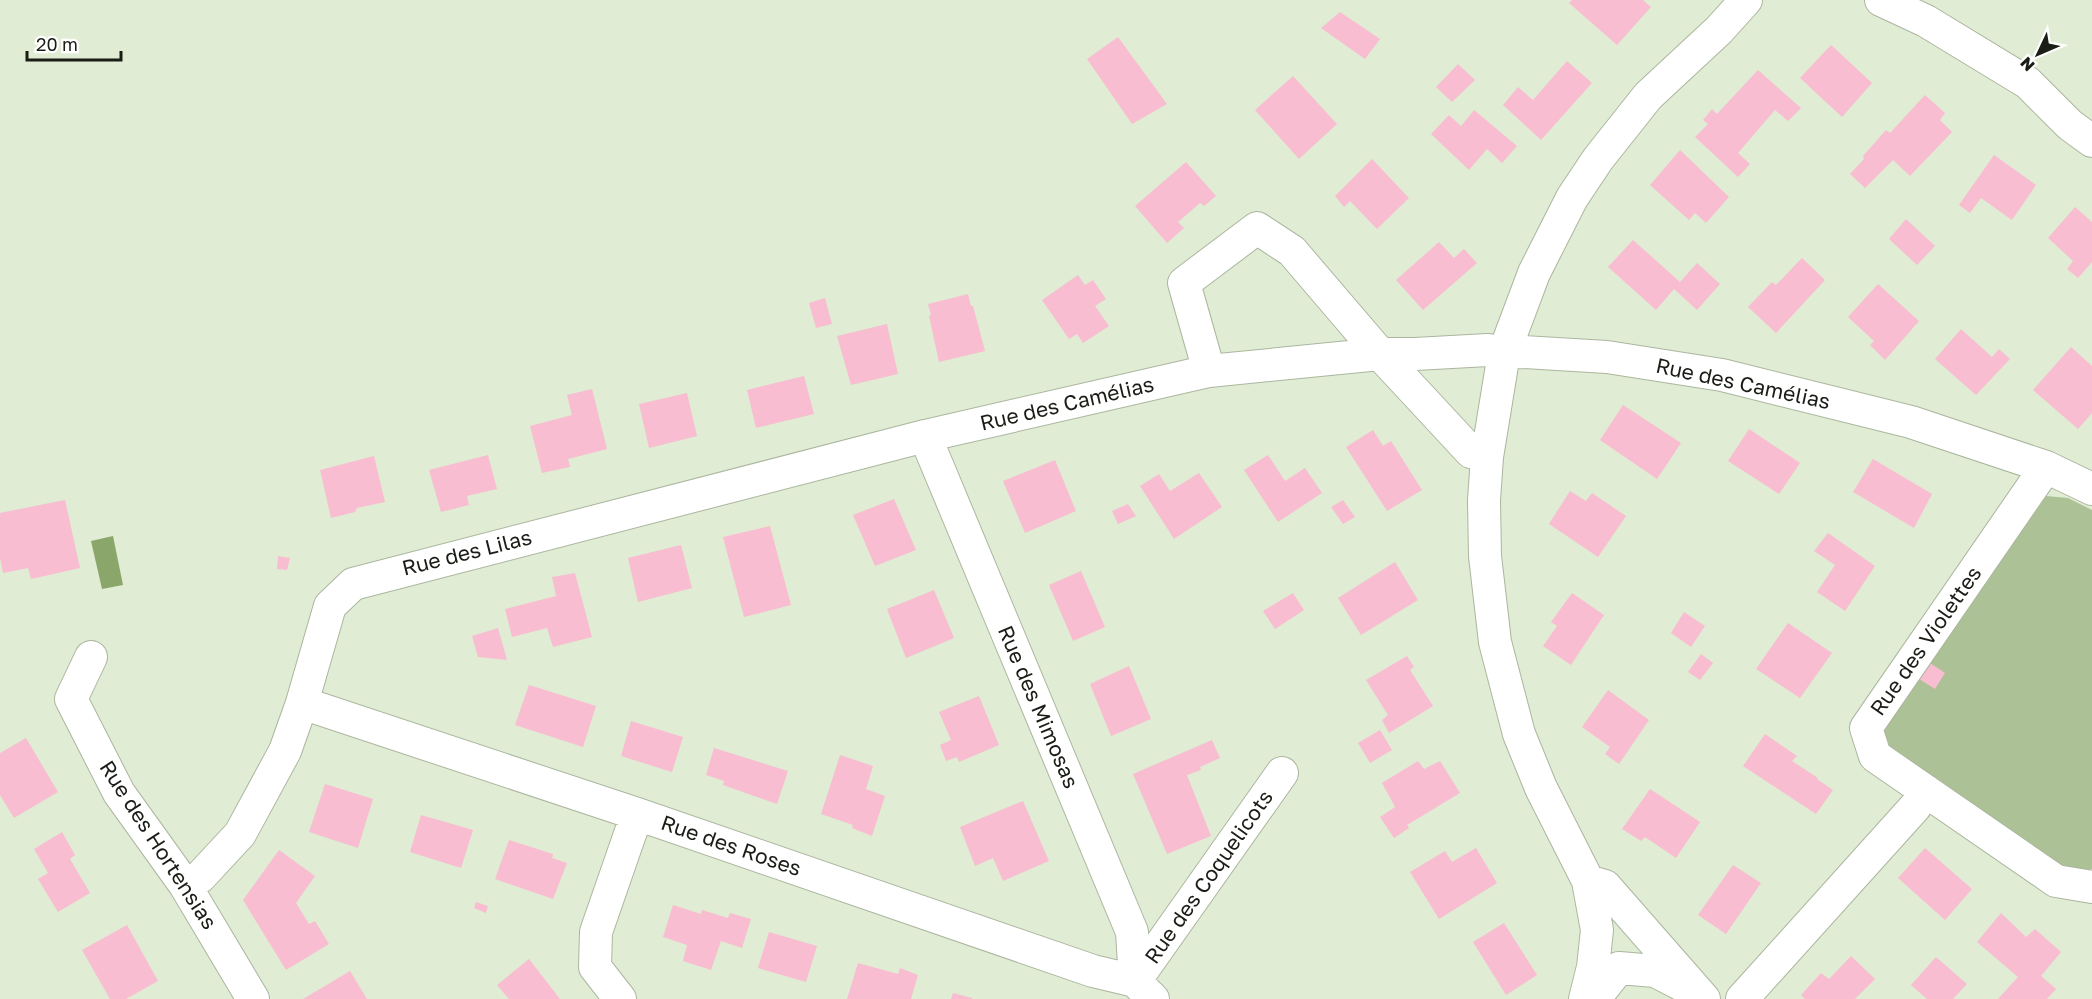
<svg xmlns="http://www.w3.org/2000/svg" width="2092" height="999" font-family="'Golos Text',sans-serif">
<rect width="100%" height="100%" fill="#e0ecd3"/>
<path fill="#acc195" d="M2046,496L2068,498L2092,510V869L2086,871H2071L1893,753L1885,742L1882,730L2032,510Z"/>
<path fill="#8ba66b" d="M113,536L123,585L102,589L91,541Z"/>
<path fill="#f8bdd0" d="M1572,0H1643L1651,7L1617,45L1569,3Z
M1340,12L1380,39L1365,59L1321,28Z
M1118,37L1167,104L1132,124L1087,59Z
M1831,45L1872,83L1842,117L1800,78Z
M1567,61L1592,83L1541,140L1503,105L1518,87L1533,100Z
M1458,64L1475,80L1452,102L1436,87Z
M1758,70L1801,108L1788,121L1775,110L1738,153L1750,164L1738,177L1695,137L1708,124L1703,120L1712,109L1717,114Z
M1293,76L1337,124L1299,159L1255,110Z
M1925,95L1945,113L1940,120L1952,132L1910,176L1893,160L1865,188L1850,174L1864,159L1863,156L1886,130L1890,133Z
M1474,110L1517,146L1502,163L1487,149L1469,170L1431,134L1449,115L1461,126Z
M1680,150L1729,197L1706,223L1695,213L1689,220L1650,185Z
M1994,155L2036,185L2012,220L1981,198L1970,213L1959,205Z
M1372,159L1409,198L1377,229L1350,201L1344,207L1335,196Z
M1186,162L1216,196L1204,206L1200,203L1178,222L1184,228L1167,243L1135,206Z
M2075,207L2092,222V262L2078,278L2067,269L2073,261L2048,238Z
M1906,219L1935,246L1917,265L1889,239Z
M1633,240L1680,282L1697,263L1720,284L1697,310L1674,289L1656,310L1608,267Z
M1439,242L1454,258L1464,249L1477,263L1423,310L1396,280Z
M1802,258L1825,280L1776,333L1748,307L1772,282L1776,285Z
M1078,275L1085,285L1093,280L1106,299L1095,306L1109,326L1083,343L1077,334L1069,339L1042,300Z
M1878,284L1919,321L1885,360L1870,345L1874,341L1848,317Z
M968,294L971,306H973L985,351L939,362L929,316L931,315L928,304Z
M825,298L832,324L816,328L809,303Z
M887,324L898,374L851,385L837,336Z
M1961,329L1992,357L1999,349L2010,359L1976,395L1935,359Z
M2071,347L2092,366V413L2078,429L2033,390Z
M804,376L814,414L756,428L747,390Z
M592,389L607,449L568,459L570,467L542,473L530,426L572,415L567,395Z
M687,393L697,436L649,448L639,404Z
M1623,405L1681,443L1657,479L1600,440Z
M1749,429L1800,463L1779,494L1728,461Z
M1373,430L1383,446L1391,441L1422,490L1387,511L1346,447Z
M488,455L497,489L467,496L469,505L441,512L429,470Z
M1268,455L1285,481L1305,468L1322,493L1278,522L1244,470Z
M374,456L385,502L357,508L355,512L331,518L320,470Z
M1873,459L1932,494L1914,528L1853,492Z
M1055,460L1076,511L1025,533L1003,481Z
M1199,473L1222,507L1174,539L1140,486L1159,474L1170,491Z
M1570,491L1586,501L1592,493L1626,516L1598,557L1549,524Z
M894,499L916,550L875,566L853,515Z
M65,500L80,568L31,579L28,568L3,573L0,558V513Z
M1343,500L1355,517L1343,524L1331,507Z
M1128,504L1136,516L1118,524L1112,511Z
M770,526L791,605L744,617L723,537Z
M1828,533L1875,566L1845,611L1817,592L1835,565L1814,551Z
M681,545L692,588L638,602L628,558Z
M278,556L290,558L287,570L277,569Z
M1395,562L1418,600L1361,635L1338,598Z
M1081,571L1105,627L1073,641L1049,585Z
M575,573L592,637L553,647L547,628L512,637L505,609L556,596L552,577Z
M934,590L954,638L906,658L887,609Z
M1293,593L1304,610L1275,629L1263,611Z
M1572,593L1604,615L1571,665L1543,646L1557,626L1551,622Z
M1684,612L1705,626L1691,647L1671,633Z
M1788,623L1832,653L1800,698L1756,669Z
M498,628L507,660L478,657L472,636Z
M1701,654L1713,663L1700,680L1688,672Z
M1407,656L1414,667L1410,670L1433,706L1389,733L1382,720L1388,715L1366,680Z
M1930,663L1945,673L1935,689L1919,679Z
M1129,666L1151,719L1111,736L1090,684Z
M529,685L596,706L583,747L515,725Z
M1608,690L1649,720L1619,764L1605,754L1610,747L1582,727Z
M979,696L999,745L959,762L957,757L946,761L940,745L951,740L939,712Z
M631,721L683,737L672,772L621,756Z
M1380,730L1392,750L1370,763L1358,743Z
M1765,734L1797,756L1792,761L1818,778L1817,779L1833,790L1816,814L1743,766Z
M26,738L58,792L14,818L0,795V753Z
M1212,740L1220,758L1200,767L1201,770L1187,775L1211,836L1167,854L1133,774Z
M714,748L788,771L777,804L723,785L724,781L706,775Z
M840,755L873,766L866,789L885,796L872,836L852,828L853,825L821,814Z
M1418,761L1424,769L1440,761L1460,793L1407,825L1409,828L1394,838L1380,817L1395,807L1382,783Z
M325,784L373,799L358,848L309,832Z
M1650,789L1700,822L1676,858L1645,837L1641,841L1622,829Z
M1023,801L1049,861L1003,881L993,858L975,866L960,827Z
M421,815L473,830L461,868L410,852Z
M62,832L75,855L70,859L90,893L58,912L38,879L48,873L34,849Z
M509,840L553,854L552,858L567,863L553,899L495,879Z
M1476,848L1497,883L1439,919L1410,872L1445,851L1452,862Z
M1925,848L1972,889L1945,920L1898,878Z
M279,850L315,876L296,903L309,924L315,921L329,944L286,970L243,900Z
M1733,865L1761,883L1726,934L1698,915Z
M476,902L488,906L486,913L474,908Z
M673,905L701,914L702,910L728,918L730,913L751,919L742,948L721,941L711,970L683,961L687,945L663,937Z
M2001,913L2026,937L2035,929L2061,952L2041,976L2056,989L2047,999H1998L2018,977L1977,942Z
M1504,923L1537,975L1506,995L1473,942Z
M127,925L158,981L126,999H110L82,950Z
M769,932L817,946L806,982L758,968Z
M1851,956L1875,979L1855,999H1805L1801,995L1821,973L1829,979Z
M1936,957L1967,984L1953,999H1927L1911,985Z
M529,959L560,999H509L497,985Z
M858,963L898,974L900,968L918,975L911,999H847Z
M350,971L367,999H303Z
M953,993L972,998V999H951Z"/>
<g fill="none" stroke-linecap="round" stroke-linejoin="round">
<defs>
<path id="minor" d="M1881,0L1926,21L2028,83L2070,125L2092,141
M1209,371L1184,283L1257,228L1292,251L1380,354L1471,452L1487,457
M925,436L1132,932L1135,981
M2046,467L1866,728L1875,756L2056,881L2092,887
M91,657L71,699L119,793L185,885L253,999
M302,703L637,814L1093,971L1135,981L1153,999
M1588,881L1605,886L1704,999
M185,885L200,877L240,834L285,751L302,703L330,606L353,584L925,436L1209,371L1380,354H1415L1488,350L1504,353L1523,352L1607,357L1722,375L1911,422L2046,467L2092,489
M1135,981L1282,773
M620,999L595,967L596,932L637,814
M1585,999L1593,967L1597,930L1588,881L1541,788L1519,734L1495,642L1485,556L1484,500L1487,457L1504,353L1534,273L1572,198L1598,159L1648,96L1719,30L1746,0
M1594,999L1619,968L1655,971L1688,988
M1742,999L1915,807L1926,791"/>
</defs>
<use href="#minor" stroke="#abb69f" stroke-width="34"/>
<use href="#minor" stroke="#fff" stroke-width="32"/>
</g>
<g text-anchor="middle" stroke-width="4.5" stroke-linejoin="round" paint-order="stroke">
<g font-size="21" fill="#191d15" stroke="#fff">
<text transform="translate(1743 384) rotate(12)" y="7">Rue des Camélias</text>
<text transform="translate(1067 404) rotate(-13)" y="7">Rue des Camélias</text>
<text transform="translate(467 553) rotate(-14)" y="7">Rue des Lilas</text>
<text transform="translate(1926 641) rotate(-55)" y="7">Rue des Violettes</text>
<text transform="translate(1038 707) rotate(67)" y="7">Rue des Mimosas</text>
<text transform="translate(158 845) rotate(57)" y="7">Rue des Hortensias</text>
<text transform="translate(731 846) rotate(19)" y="7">Rue des Roses</text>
<text transform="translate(1209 877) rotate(-55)" y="7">Rue des Coquelicots</text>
</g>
</g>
<g transform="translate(2038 54) rotate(226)" stroke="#ffffff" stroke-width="4.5" paint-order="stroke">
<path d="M0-4.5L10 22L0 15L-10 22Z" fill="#191d15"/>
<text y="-9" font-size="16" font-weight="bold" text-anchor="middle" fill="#191d15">N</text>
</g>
<path d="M27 51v9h94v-9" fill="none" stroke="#191d15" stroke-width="3"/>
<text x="36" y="51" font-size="18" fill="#191d15" stroke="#ffffff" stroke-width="4.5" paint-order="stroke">20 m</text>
</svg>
